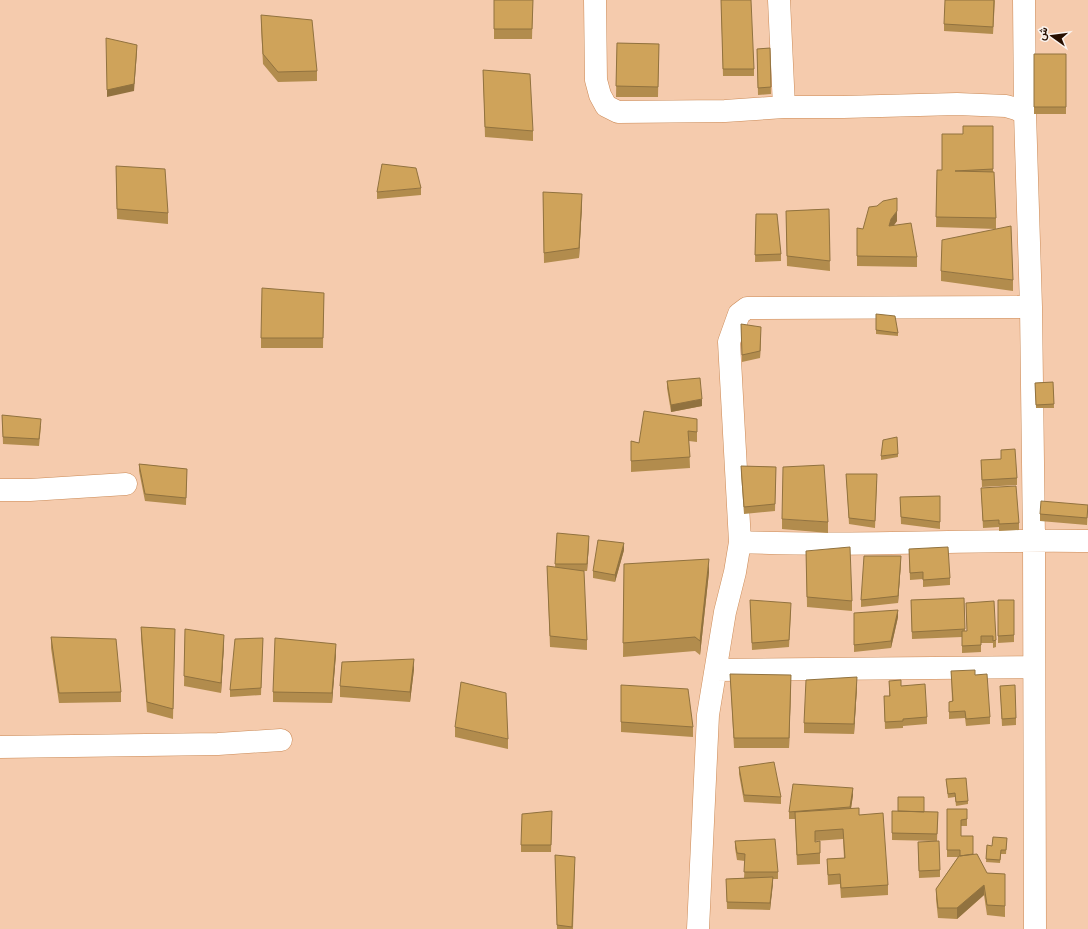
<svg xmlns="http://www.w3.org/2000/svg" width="1088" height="929" font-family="Cabin,Vazirmatn,sans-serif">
<rect width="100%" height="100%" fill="#f5cbad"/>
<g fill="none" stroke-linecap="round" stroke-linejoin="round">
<defs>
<path id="street" d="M595,0L596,80L600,95L606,106L618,112L725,111L784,107H843L957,104L1006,106L1016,109L1025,113L1031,307L1034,540L1035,929
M779,0L784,107
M1024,0L1025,113
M0,490H30L126,484
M740,542L729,342L739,314L747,308L1031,307
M716,670L1034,667
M0,747L218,744L281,740
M698,929L708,715L725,612L735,572L740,542C856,547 972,539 1088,541"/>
</defs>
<use href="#street" stroke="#cb8a56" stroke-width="23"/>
<use href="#street" stroke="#fff" stroke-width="22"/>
</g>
<path fill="#b28c4d" d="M494,0H533L532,39H494Z
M721,0L754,69V76H723Z
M995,0L993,34L944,31V24Z
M261,15L317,71V81L278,82L263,64L261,26Z
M617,43L659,44L658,97H616Z
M770,48L771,94L758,95L757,49Z
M1034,54H1066V114H1034Z
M483,70L533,131V141L485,137Z
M993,126V172L996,218V229L936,227L937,170H942L963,134Z
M116,166L168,213V224L117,219Z
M421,188V195L377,199V192Z
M543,192L582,205L579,258L544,263Z
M829,209L830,271L787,266L786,211Z
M756,214L781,254V261L755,262Z
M897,221L894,225L917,257V267L857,266V256L863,229Z
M941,271L1013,280V291L941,281Z
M324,293L323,348H261V338Z
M876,314L898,333V336L876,334Z
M741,324L761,334L760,358L742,362Z
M667,381L702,406L671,412L667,388Z
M1053,382L1054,408H1036L1035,383Z
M2,415L41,426L39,446L3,444Z
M697,419V442L689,441L690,468L631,472V441L639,443Z
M898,454V457L881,460V456Z
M981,460L1017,478V485L982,487Z
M139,464L187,469L186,505L145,501L139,471Z
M741,466L776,467L775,511L744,514L741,473Z
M846,474L877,481L875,528L849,524Z
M981,488L1019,523V530L999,531V527L983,528Z
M940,496V529L901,524L900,497Z
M1088,505L1087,525L1040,521V514Z
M782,519L828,522V533L782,529Z
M557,533L589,543L587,571H583L587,640V650L550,647L547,566L555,567Z
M909,549L950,578V585L923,587V579L910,580Z
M624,550L615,582L593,578V571Z
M806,551L852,601V611L807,607Z
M901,562L898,603L861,607V600Z
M624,564L709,572L700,655L695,651L623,657Z
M964,598L965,631H967L966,603L996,640V647L993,648V643H981V652L962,653V637L912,639L911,600Z
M750,600L791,610L789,647L752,650Z
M998,600H1014V642L998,643Z
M854,613L898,617L891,648L854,652Z
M141,627L175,629L173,719L147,712L141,638Z
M185,629L224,645L221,693L184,686Z
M51,637L121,692V702L59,703L51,648Z
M263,638L261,695L230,697V690Z
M336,654L332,703L273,702V692Z
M414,669L410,702L340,697V686Z
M951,671L975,675L990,717V724L966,726L965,718L949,719V702L952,701Z
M730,674L791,685L789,748H734Z
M889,681L901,686L927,717V724L903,726V728L885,729L884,696H889Z
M621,685L693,727V737L621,732Z
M1000,686L1016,718V725L1002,726Z
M857,687L854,734L804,733V723Z
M455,727L508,739V749L455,737Z
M739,767L781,797V804L744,802L739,774Z
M946,779L968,801V804L956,806L955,797L948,798Z
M853,795L851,809L859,815L888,885V895L841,898L840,884L828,885L827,859L844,858L843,839L815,841L820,853V864L797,865L795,819H789V812Z
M947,809H967V826H961V836L973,854L987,873L1005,874V917L987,915L984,895L957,919L938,918L936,899V889L958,857H947Z
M892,811L938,812L937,841L892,840Z
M552,818L551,852H521V845Z
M1007,838L1006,854H1001L1000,863L986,862L987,845L992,846Z
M735,841L778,872V879H773L770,910L727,909L726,879L744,878L745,861L737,860L735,848Z
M918,842L940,870V877L919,878Z
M555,855L575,864L573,929H557Z"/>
<path fill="#91723f" d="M137,45V52L134,91L107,97V90Z
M582,194V205L579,258V248Z
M897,211V221L891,229L889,226L891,219Z
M761,327V334L760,358V351Z
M702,399V406L671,412V405Z
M589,536V543L587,571V564Z
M624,543V550L615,582V575Z
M901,556V562L898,603V596Z
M709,559V572L700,655V641Z
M898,610V617L891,648V641Z
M224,635V645L221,693V683Z
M336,644V654L332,703V693Z
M414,659V669L410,702V692Z
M791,675V685L789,748V738Z
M857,677V687L854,734V724Z
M853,788V795L850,814V807Z
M773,877V884L770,910V903Z
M984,885V895L957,919V908Z"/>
<path fill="#cfa35a" stroke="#91723f" d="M494,0H533L532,29H494Z
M721,0H751L754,69H723Z
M945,0H994L993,27L944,24Z
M261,15L312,20L317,71L278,72L263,54Z
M106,38L137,45L134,84L107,90Z
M617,43L659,44L658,87L616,86Z
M770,48L771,87L758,88L757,49Z
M1034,54H1066V107H1034Z
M483,70L530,74L533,131L485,127Z
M963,126H993V169L955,171L994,172L996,218L936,217L937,170H942V134H963Z
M382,164L416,168L421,188L377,192Z
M116,166L165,169L168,213L117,209Z
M543,192L582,194L579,248L544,253Z
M897,198V211L891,219L889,226L911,223L917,257L857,256V228L863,229L869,207L877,206L883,201Z
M829,209L830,261L787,256L786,211Z
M756,214H777L781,254L755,255Z
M1011,226L1013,280L941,271L942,240Z
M262,288L324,293L323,338H261Z
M876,314L895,316L898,333L876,330Z
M741,324L761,327L760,351L742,355Z
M700,378L702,399L671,405L667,381Z
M1053,382L1054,404L1036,405L1035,383Z
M644,411L697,419V432L688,431L690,457L631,461V441L639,443Z
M2,415L41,419L39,439L3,437Z
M897,437L898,454L881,456L883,440Z
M1015,449L1017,478L982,480L981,460L1001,459V450Z
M139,464L187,469L186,498L145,494Z
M824,465L828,522L782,519L783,467Z
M741,466L776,467L775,504L744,507Z
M846,474H877L875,521L849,518Z
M1016,486L1019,523L999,524V520L983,521L981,488Z
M940,496V522L901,517L900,497Z
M1041,501L1088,505L1087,518L1040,514Z
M557,533L589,536L587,564H555Z
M598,540L624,543L615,575L593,571Z
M850,547L852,601L807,597L806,551Z
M948,547L950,578L923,580V572L910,573L909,549Z
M864,556H901L898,596L861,600Z
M709,559L700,641L695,637L623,643L624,564Z
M547,566L584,571L587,640L550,636Z
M964,598L965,629L912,632L911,600Z
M750,600L791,603L789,640L752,643Z
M998,600H1014V635L998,636Z
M994,601L996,640L993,641V636H981V645L962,646V631H967L966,603Z
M898,610L891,641L854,645V613Z
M141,627L175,629L173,709L147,702Z
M185,629L224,635L221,683L184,676Z
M51,637L116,639L121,692L59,693Z
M263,638L261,688L230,690L235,639Z
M275,638L336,644L332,693L273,692Z
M414,659L410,692L340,686L342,662Z
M975,670V675L987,674L990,717L966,719L965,711L949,712V702L953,701L951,671Z
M730,674L791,675L789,738H734Z
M857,677L854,724L804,723L806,680Z
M901,680V686L925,684L927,717L903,719V721L885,722L884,696H890L889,681Z
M461,682L506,693L508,739L455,727Z
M621,685L688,689L693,727L621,722Z
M1015,685L1016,718L1002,719L1000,686Z
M774,762L781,797L744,795L739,767Z
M966,778L968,801L956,802L955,793L948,794L946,779Z
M793,784L853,788L850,807L789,812Z
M898,797H924V812L898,811Z
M859,808V815L883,813L888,885L841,888L840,874L828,875L827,859L845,858L843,829L815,831V842L820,841V853L797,855L795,812Z
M947,809H967V819L961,820V836H973V854L960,856V850H947Z
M552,811L551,845H521L522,814Z
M892,811L938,812L937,834L892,833Z
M993,837L1007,838L1006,850H1001L1000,860L986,859L987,845L992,846Z
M775,839L778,872H744L745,854L737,853L735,841Z
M939,841L940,870L919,871L918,842Z
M977,854L987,873L1005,874V906L987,905L984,885L957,908H938L936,889L959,856Z
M555,855L575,857L572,927L557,925Z
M773,877L770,903L727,902L726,879Z"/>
<g transform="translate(1052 36) rotate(284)" stroke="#fbf4ef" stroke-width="3" paint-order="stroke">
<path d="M0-3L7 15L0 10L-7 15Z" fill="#270f00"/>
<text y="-6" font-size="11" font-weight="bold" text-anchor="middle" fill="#270f00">ش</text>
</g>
</svg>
